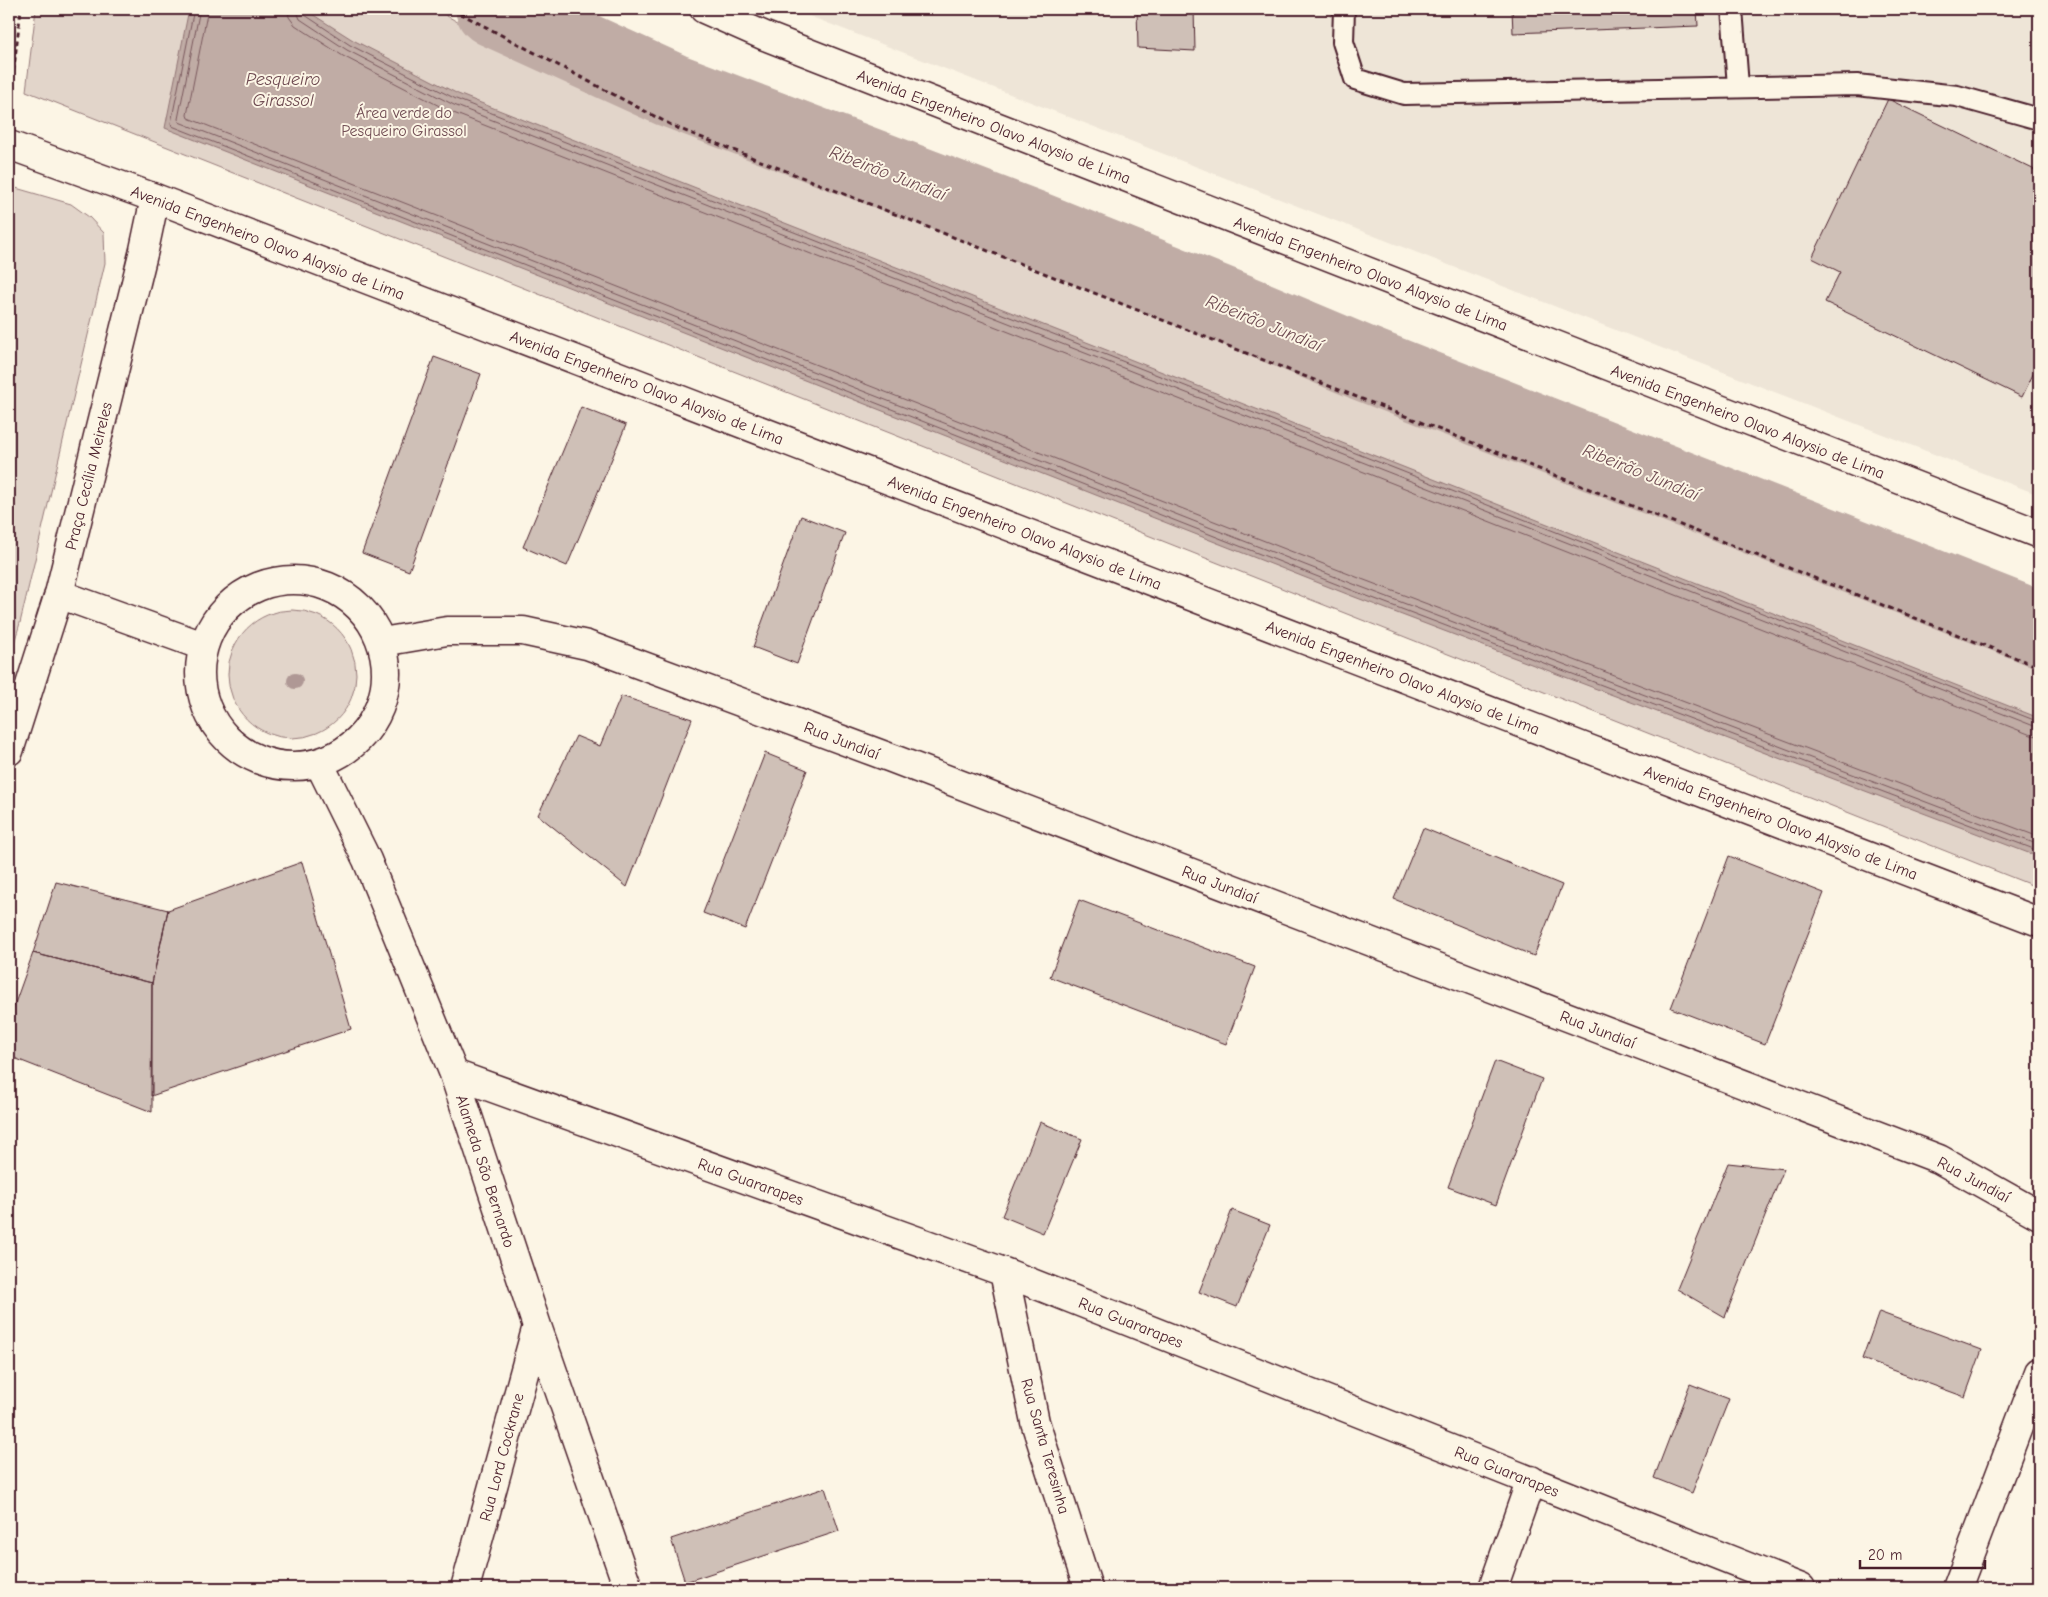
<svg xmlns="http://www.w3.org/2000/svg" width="2048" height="1597" font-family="'Comic Neue',sans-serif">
<rect width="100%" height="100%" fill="#fcf5e5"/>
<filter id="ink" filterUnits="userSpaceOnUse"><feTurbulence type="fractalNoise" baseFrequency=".02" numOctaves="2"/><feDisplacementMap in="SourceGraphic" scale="10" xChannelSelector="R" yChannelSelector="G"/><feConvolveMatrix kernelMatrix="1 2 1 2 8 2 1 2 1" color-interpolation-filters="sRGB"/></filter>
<g filter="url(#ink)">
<path fill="#eee5d7" d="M791,9H2039V495L843,29Z"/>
<path fill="#e2d5ca" stroke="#967a7a" d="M36,9H435L475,32L2039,655V888L26,91Z
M9,186L71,204L89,217L104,233L105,263L20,623L9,660Z
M228 674a64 64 0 1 1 128 0a64 64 0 1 1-128 0Z"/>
<path fill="#c0aca5" stroke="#917474" d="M189,9H304L353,40L458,94L2039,718V857L1352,596L165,128Z"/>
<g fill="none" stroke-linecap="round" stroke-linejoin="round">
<path stroke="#79575c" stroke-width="1" d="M194,9L171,123L172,126L1354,591L2039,851
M200,9L178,119L179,122L1356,585L2039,845
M208,9L187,115L188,118L1359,578L2039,837
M288,9L289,17L295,25L343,56L451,112L2031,735L2039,736
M296,9L300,19L347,50L454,105L2039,728
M302,9L305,15L350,45L456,99L2039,722"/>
<path stroke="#c0aca5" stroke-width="75" d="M493,9L671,90L1031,227L1237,310L1363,363L2039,629"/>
</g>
<path fill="#cfc0b7" stroke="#4a1f2b" d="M1137,9H1194L1195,51L1138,48Z
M1512,9H1697L1698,26L1513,33Z
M1888,99L2039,172V362L2022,397L1825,302L1840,272L1812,258Z
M434,357L481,374L409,571L362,553Z
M581,407L626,425L567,566L523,547Z
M801,516L845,533L797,664L753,647Z
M621,696L692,719L627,887L538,815L576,736L600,746Z
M765,753L807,770L745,929L703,913Z
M1423,828L1562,885L1534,956L1394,899Z
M1729,856L1824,893L1765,1044L1671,1008Z
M302,862L351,1029L151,1096L152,983L168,910Z
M56,882L168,910L152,983L33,953Z
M1079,900L1255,967L1226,1044L1050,977Z
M33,953L152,983V1112L9,1056V1020Z
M1495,1061L1542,1079L1496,1205L1448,1187Z
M1040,1122L1082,1139L1043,1233L1002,1216Z
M1728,1163L1784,1169L1725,1317L1677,1289Z
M1232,1210L1270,1225L1237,1307L1199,1292Z
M1879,1312L1982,1350L1965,1397L1862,1359Z
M1690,1384L1729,1399L1692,1493L1654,1478Z
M825,1488L839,1531L685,1582L671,1539Z"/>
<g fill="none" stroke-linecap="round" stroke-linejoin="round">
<defs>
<path id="lane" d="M1344,9L1343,42L1355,79L1404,94L1857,85L1957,96L2039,119
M1732,9L1738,86"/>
<path id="street" d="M200 673a93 93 0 1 1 186 0a93 93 0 1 1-186 0Z
M59,594L203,646
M382,642L447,631H523L587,645L891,758L1939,1159L2039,1215
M319,763L367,860L454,1074L537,1326L628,1588
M454,1074L1004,1272L1801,1588
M1004,1272L1035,1422L1088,1588
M465,1588L537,1326
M1493,1588L1531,1480
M1957,1588L2039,1372"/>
<path id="secondary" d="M704,9L765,36L2039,534
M9,145L155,198L2039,922
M9,751L59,594L144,250L155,198"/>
</defs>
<use href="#lane" stroke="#4a1f2b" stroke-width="24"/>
<use href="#street" stroke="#4a1f2b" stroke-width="31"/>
<use href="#secondary" stroke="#4a1f2b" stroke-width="31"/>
<path stroke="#4a1f2b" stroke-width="3" stroke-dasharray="5 4" stroke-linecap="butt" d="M452,9L675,127L2039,667
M9,107L21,9"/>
<use href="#lane" stroke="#fcf5e5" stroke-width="20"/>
<use href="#street" stroke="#fcf5e5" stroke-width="28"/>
<use href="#secondary" stroke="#fcf5e5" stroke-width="28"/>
</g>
<circle fill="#af9895" cx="295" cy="681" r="8"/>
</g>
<g text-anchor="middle" stroke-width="4" stroke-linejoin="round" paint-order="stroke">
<g font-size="16" fill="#704c53" stroke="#fcf5e5">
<text x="404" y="118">Área verde do<tspan x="404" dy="18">Pesqueiro Girassol</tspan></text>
</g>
<g font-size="16" fill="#4a1f2b" stroke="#fcf5e5">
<text transform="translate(994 126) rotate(21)" y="6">Avenida Engenheiro Olavo Alaysio de Lima</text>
<text transform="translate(268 242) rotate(21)" y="6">Avenida Engenheiro Olavo Alaysio de Lima</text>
<text transform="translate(1371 273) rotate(21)" y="6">Avenida Engenheiro Olavo Alaysio de Lima</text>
<text transform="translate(647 387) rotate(21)" y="6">Avenida Engenheiro Olavo Alaysio de Lima</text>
<text transform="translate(1748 421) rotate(21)" y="6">Avenida Engenheiro Olavo Alaysio de Lima</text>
<text transform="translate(88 476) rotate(-76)" y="6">Praça Cecília Meireles</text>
<text transform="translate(1025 532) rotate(21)" y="6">Avenida Engenheiro Olavo Alaysio de Lima</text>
<text transform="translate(1403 677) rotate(21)" y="6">Avenida Engenheiro Olavo Alaysio de Lima</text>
<text transform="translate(842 740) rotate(21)" y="6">Rua Jundiaí</text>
<text transform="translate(1781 822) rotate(21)" y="6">Avenida Engenheiro Olavo Alaysio de Lima</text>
<text transform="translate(1220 884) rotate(21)" y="6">Rua Jundiaí</text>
<text transform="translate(1598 1029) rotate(21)" y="6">Rua Jundiaí</text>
<text transform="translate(486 1171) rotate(72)" y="6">Alameda São Bernardo</text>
<text transform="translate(1974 1179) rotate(28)" y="6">Rua Jundiaí</text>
<text transform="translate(751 1181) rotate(20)" y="6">Rua Guararapes</text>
<text transform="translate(1131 1322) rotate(22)" y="6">Rua Guararapes</text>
<text transform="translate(1046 1446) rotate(74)" y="6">Rua Santa Teresinha</text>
<text transform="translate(501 1457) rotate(-75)" y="6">Rua Lord Cockrane</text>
<text transform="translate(1507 1471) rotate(22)" y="6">Rua Guararapes</text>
</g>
<g font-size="18" font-style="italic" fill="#6d4950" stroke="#fcf5e5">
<text x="283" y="85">Pesqueiro<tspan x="283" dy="21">Girassol</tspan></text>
<text transform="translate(888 173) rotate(21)" y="6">Ribeirão Jundiaí</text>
<text transform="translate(1264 323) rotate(22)" y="6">Ribeirão Jundiaí</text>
<text transform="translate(1641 472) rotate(22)" y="6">Ribeirão Jundiaí</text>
</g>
</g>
<rect width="2048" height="1597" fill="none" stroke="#fcf5e5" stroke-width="30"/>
<rect x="15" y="15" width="2018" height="1567" fill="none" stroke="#4a1f2b" stroke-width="2" filter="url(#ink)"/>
<path d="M1860 1560v8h125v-8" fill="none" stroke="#4a1f2b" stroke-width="2.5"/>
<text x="1868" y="1560" font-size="15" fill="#4a1f2b" stroke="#fcf5e5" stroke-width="4" paint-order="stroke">20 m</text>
</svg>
